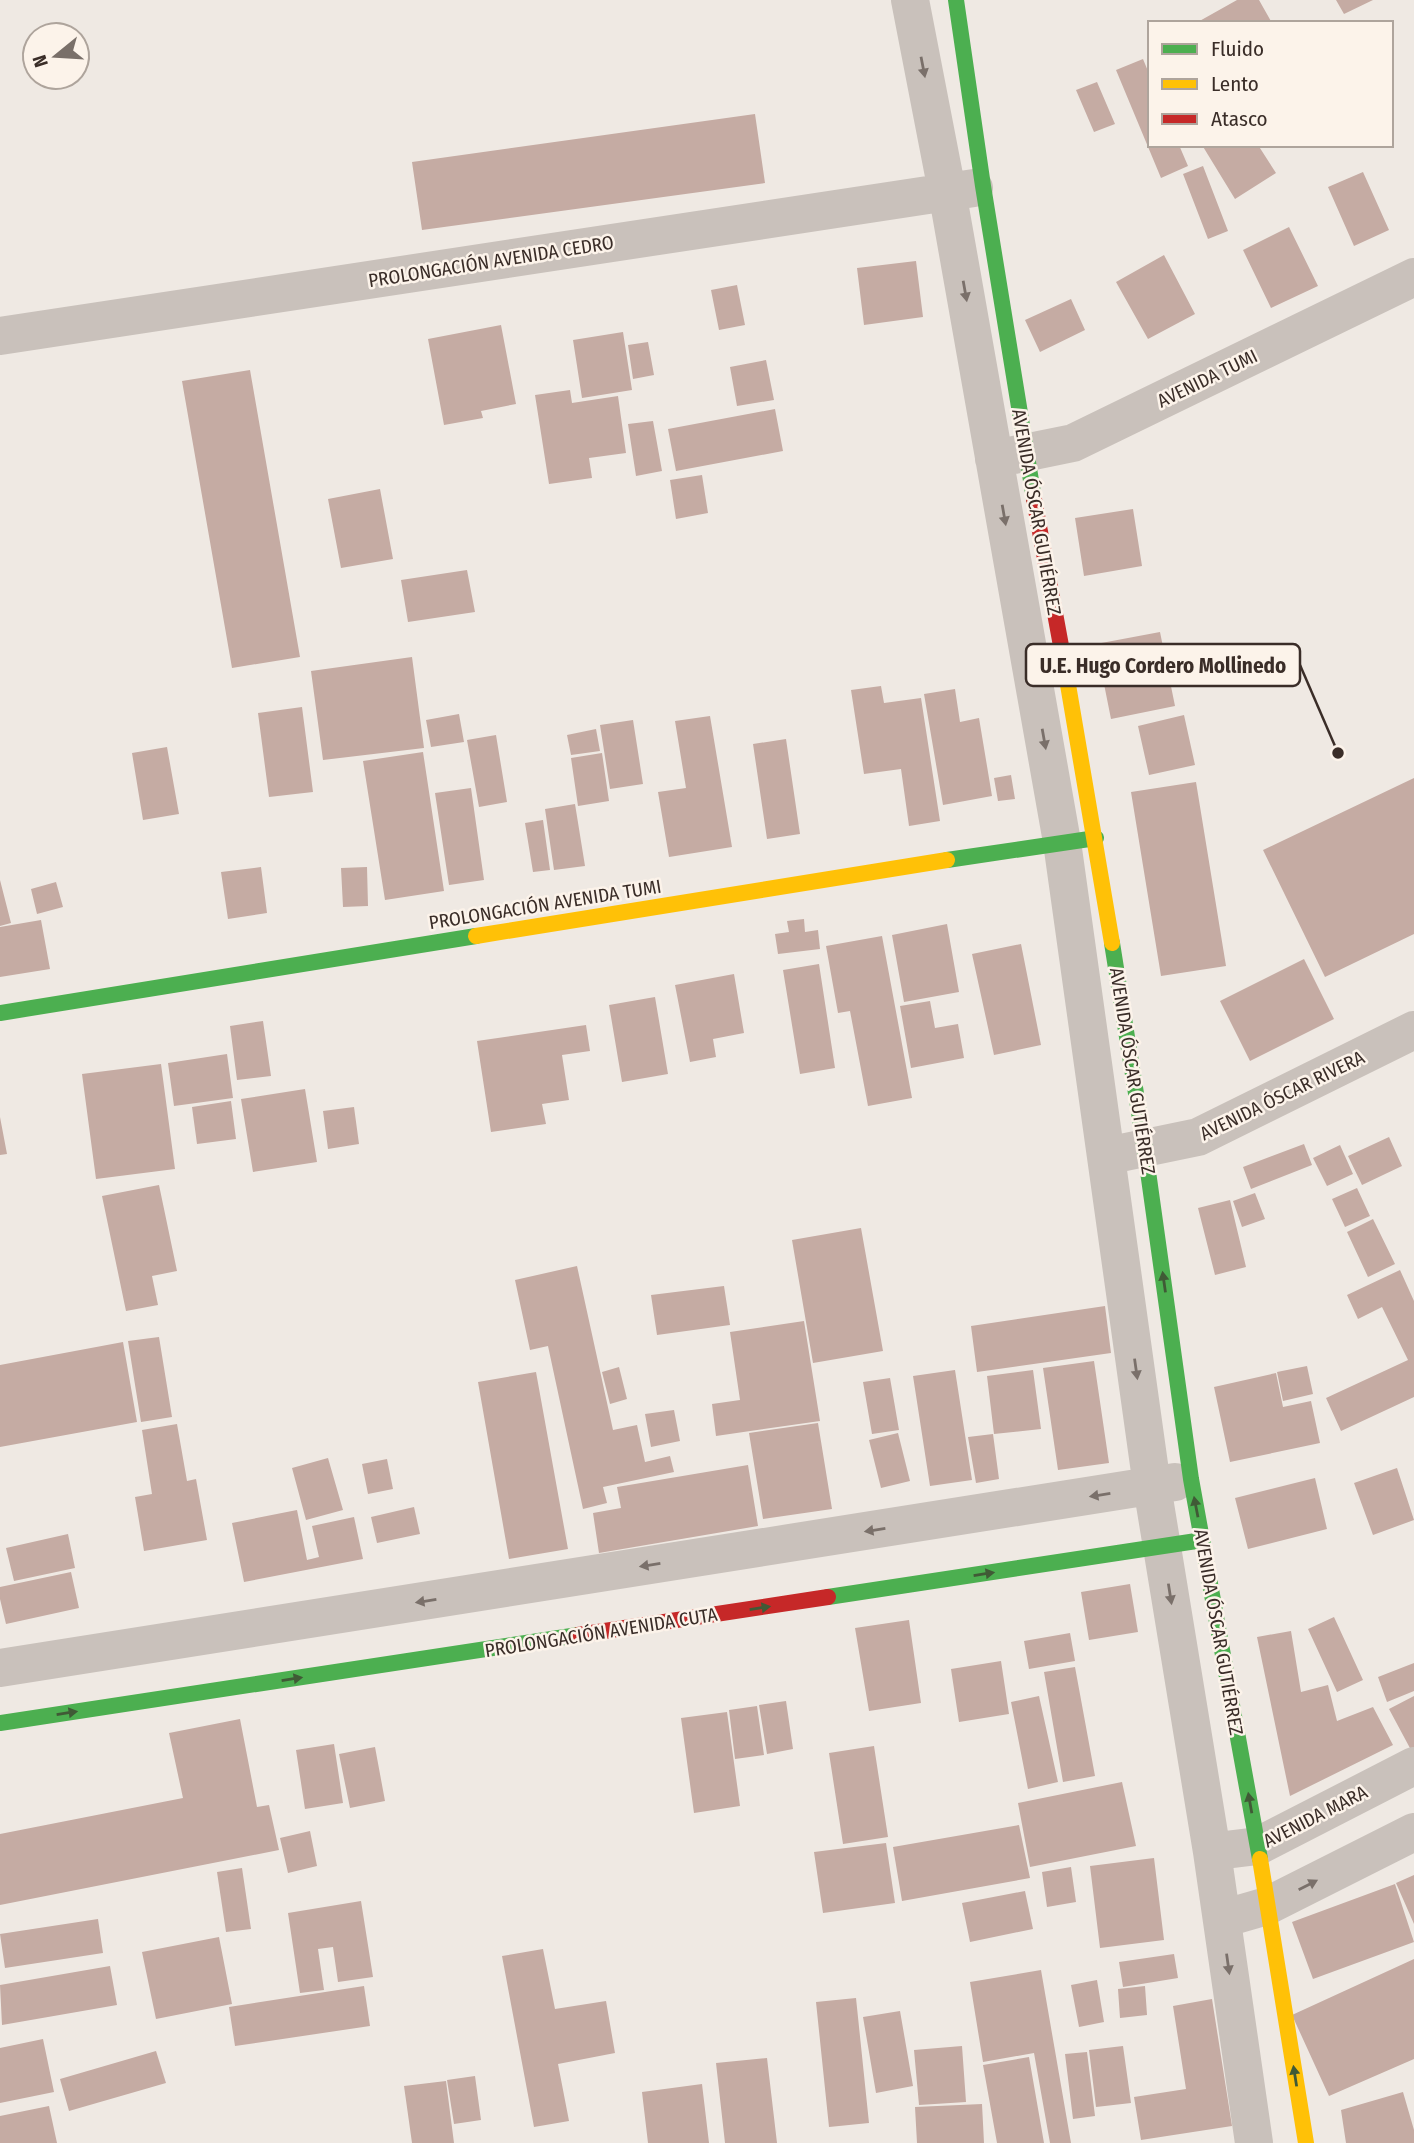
<svg xmlns="http://www.w3.org/2000/svg" width="1414" height="2143" font-family="'Fira Sans Condensed',sans-serif">
<rect width="100%" height="100%" fill="#efe9e3"/>
<path fill="#c5aba3" d="M1237,0H1259L1272,23H1196Z
M1336,0H1373L1344,14Z
M1143,59L1150,76V145H1179L1188,166L1161,178L1116,70Z
M1097,82L1115,124L1094,132L1076,90Z
M755,114L765,183L422,230L412,162Z
M1202,145H1258L1276,173L1235,199Z
M1203,166L1228,231L1208,239L1183,174Z
M1363,172L1389,230L1354,246L1328,187Z
M1289,227L1318,286L1271,308L1243,250Z
M1164,255L1195,314L1148,339L1116,282Z
M916,261L923,317L864,325L857,268Z
M737,285L745,325L719,330L711,290Z
M1071,299L1085,330L1040,352L1025,320Z
M501,325L516,404L481,411L483,418L444,425L428,339Z
M623,332L632,390L582,398L573,340Z
M648,342L654,375L633,379L628,345Z
M766,360L774,400L737,406L730,367Z
M250,370L300,657L232,668L182,381Z
M570,390L572,403L618,396L626,453L589,458L592,478L549,484L535,395Z
M775,409L783,451L676,471L668,429Z
M653,421L662,471L636,476L628,424Z
M702,475L708,513L676,519L670,480Z
M380,489L393,559L341,568L328,499Z
M1133,509L1142,566L1084,576L1075,518Z
M467,570L475,612L408,622L401,580Z
M1160,632L1175,706L1111,719L1096,644Z
M412,657L424,748L323,760L311,671Z
M881,686L884,703L921,698L940,821L909,826L901,769L864,774L851,690Z
M955,689L960,722L979,718L992,796L943,805L924,694Z
M302,707L313,792L269,797L258,713Z
M459,714L464,742L431,747L426,720Z
M1184,715L1195,765L1149,775L1138,726Z
M710,716L732,847L669,857L658,792L686,788L675,721Z
M633,720L643,784L610,789L600,725Z
M596,729L600,751L571,755L567,735Z
M496,735L507,802L479,807L467,740Z
M786,739L800,834L767,839L753,744Z
M167,747L179,814L143,820L132,753Z
M423,752L444,891L385,900L363,761Z
M602,753L609,801L578,806L571,758Z
M1011,775L1015,799L998,801L994,778Z
M1414,778V934L1325,977L1263,850Z
M1196,782L1226,966L1161,976L1131,792Z
M471,788L484,880L449,885L435,793Z
M575,804L585,866L554,870L545,809Z
M543,820L550,870L533,872L525,823Z
M261,867L267,913L228,919L221,872Z
M367,867L368,906L343,907L341,868Z
M0,880L11,923L0,926Z
M56,882L63,907L37,914L31,889Z
M804,919L805,932L818,930L820,949L778,954L775,934L789,932L787,921Z
M41,920L50,969L0,977V927Z
M947,924L959,992L904,1002L892,935Z
M882,936L912,1098L868,1106L850,1011L838,1013L826,946Z
M1021,944L1041,1045L994,1055L972,954Z
M1304,959L1334,1019L1250,1061L1220,1001Z
M819,964L835,1068L800,1074L783,970Z
M734,974L744,1033L713,1039L716,1057L690,1062L675,985Z
M655,997L668,1074L622,1082L609,1005Z
M930,1001L935,1028L958,1024L964,1058L911,1068L900,1006Z
M263,1021L271,1076L237,1080L230,1026Z
M586,1025L590,1051L562,1055L569,1100L542,1104L546,1124L491,1132L477,1041Z
M227,1054L233,1098L174,1106L168,1063Z
M161,1064L175,1169L96,1179L82,1074Z
M305,1089L317,1162L253,1172L241,1099Z
M231,1101L236,1139L197,1144L192,1107Z
M354,1107L359,1144L328,1149L323,1111Z
M0,1117L7,1154L0,1155Z
M1389,1137L1402,1166L1362,1185L1348,1156Z
M1304,1144L1312,1165L1251,1189L1243,1167Z
M1340,1145L1353,1174L1327,1186L1313,1158Z
M159,1185L177,1271L152,1276L158,1305L126,1311L102,1196Z
M1357,1188L1370,1216L1345,1227L1332,1199Z
M1255,1193L1265,1219L1242,1227L1233,1201Z
M1230,1200L1246,1267L1215,1275L1198,1208Z
M1373,1219L1395,1264L1368,1277L1347,1232Z
M861,1228L883,1351L813,1363L792,1240Z
M577,1266L613,1430L637,1425L645,1462L670,1456L674,1472L603,1487L607,1503L583,1509L548,1346L530,1350L515,1280Z
M1400,1270L1414,1301V1397L1341,1431L1326,1398L1408,1360L1382,1307L1358,1319L1347,1295Z
M724,1286L730,1325L657,1335L651,1295Z
M1105,1306L1111,1353L977,1372L971,1326Z
M804,1321L820,1421L716,1436L712,1404L740,1400L730,1332Z
M159,1337L172,1417L141,1422L128,1341Z
M123,1342L137,1422L0,1447V1365Z
M1094,1361L1109,1463L1058,1470L1043,1368Z
M1307,1366L1313,1394L1283,1401L1277,1372Z
M619,1367L627,1399L610,1404L602,1372Z
M955,1370L972,1480L930,1486L913,1376Z
M1033,1370L1041,1429L994,1434L987,1376Z
M536,1372L568,1549L509,1559L478,1382Z
M1276,1373L1283,1407L1311,1401L1320,1443L1230,1462L1214,1387Z
M890,1378L899,1430L872,1434L863,1382Z
M674,1410L680,1441L651,1447L645,1414Z
M818,1423L832,1509L763,1519L749,1433Z
M177,1424L187,1481L196,1479L207,1540L144,1551L135,1497L152,1494L142,1430Z
M898,1433L910,1481L881,1488L869,1440Z
M993,1434L999,1479L976,1483L968,1437Z
M328,1458L343,1510L306,1520L292,1468Z
M387,1459L393,1489L368,1494L362,1464Z
M748,1465L758,1526L599,1553L593,1513L621,1508L617,1487Z
M1397,1468L1414,1520L1373,1535L1354,1483Z
M1315,1478L1327,1529L1248,1549L1235,1498Z
M414,1507L420,1534L377,1543L371,1517Z
M297,1510L307,1560L319,1557L312,1526L354,1517L363,1559L244,1582L232,1523Z
M68,1534L75,1568L14,1581L6,1548Z
M71,1572L79,1608L6,1624L0,1599V1587Z
M1130,1584L1138,1632L1089,1640L1081,1592Z
M1334,1617L1363,1680L1337,1692L1308,1629Z
M909,1620L921,1703L869,1711L855,1628Z
M1291,1631L1301,1692L1328,1685L1337,1721L1373,1707L1393,1745L1290,1796L1257,1637Z
M1070,1633L1075,1661L1029,1669L1024,1641Z
M1001,1661L1009,1714L959,1722L951,1669Z
M1414,1663V1691L1387,1702L1378,1677Z
M1075,1667L1095,1776L1063,1782L1044,1672Z
M1039,1696L1058,1782L1028,1789L1011,1702Z
M1414,1696V1748L1411,1750L1389,1709Z
M786,1701L793,1749L767,1754L759,1705Z
M757,1706L764,1755L735,1759L729,1710Z
M727,1712L740,1806L694,1813L681,1718Z
M240,1719L257,1807L269,1805L279,1850L0,1905V1834L183,1798L169,1733Z
M334,1744L343,1803L305,1809L296,1750Z
M874,1746L888,1837L843,1844L829,1753Z
M375,1747L385,1801L350,1808L339,1754Z
M1122,1782L1136,1846L1030,1867L1018,1803Z
M1019,1825L1030,1878L902,1901L893,1847Z
M310,1831L317,1866L288,1873L280,1838Z
M886,1843L895,1903L823,1913L814,1852Z
M1154,1858L1164,1940L1100,1948L1090,1866Z
M1071,1867L1076,1902L1047,1907L1042,1872Z
M242,1868L251,1929L226,1932L217,1872Z
M1414,1875V1924L1396,1883Z
M1395,1884L1414,1942L1313,1979L1292,1922Z
M1025,1891L1033,1929L970,1942L962,1903Z
M361,1901L373,1977L338,1982L333,1947L318,1949L324,1990L300,1993L288,1913Z
M98,1919L103,1953L5,1968L0,1934Z
M219,1937L232,2004L156,2019L142,1952Z
M543,1949L555,2009L606,2001L615,2053L558,2064L569,2121L534,2127L502,1956Z
M1174,1954L1178,1978L1123,1987L1119,1962Z
M1414,1959V2059L1329,2096L1292,2015Z
M110,1966L117,2005L2,2025L0,1985Z
M1041,1970L1071,2143H1050L1034,2053L983,2062L970,1982Z
M1097,1980L1104,2022L1079,2027L1071,1985Z
M364,1986L370,2026L235,2046L229,2007Z
M1145,1986L1147,2015L1120,2018L1118,1989Z
M856,1998L869,2123L829,2127L816,2002Z
M1212,1999L1232,2126L1141,2140L1134,2097L1186,2089L1173,2006Z
M900,2011L913,2086L876,2093L863,2017Z
M43,2039L54,2092L0,2103V2048Z
M962,2046L966,2102L919,2105L914,2050Z
M1123,2046L1131,2103L1096,2107L1089,2050Z
M156,2051L166,2083L69,2111L60,2079Z
M1087,2052L1095,2116L1073,2119L1065,2054Z
M1029,2057L1044,2143H997L983,2065Z
M767,2058L777,2143H725L716,2063Z
M475,2076L481,2120L454,2124L447,2080Z
M446,2081L454,2143H412L404,2086Z
M702,2084L709,2143H648L642,2092Z
M1403,2092L1414,2130V2143H1346L1341,2110Z
M982,2104L984,2143H917L915,2107Z
M49,2106L57,2143H0V2116Z"/>
<g fill="none" stroke-linecap="round" stroke-linejoin="round">
<path stroke="#c9c1bb" stroke-width="38" d="M910,0L947,191L1062,842L1152,1486L1212,1852L1254,2143
M0,336L974,188
M994,459L1073,443L1414,277
M1111,1155L1198,1137L1414,1030
M0,1668L1175,1482
M1225,1850L1258,1846L1414,1766
M1222,1919L1267,1906L1414,1832"/>
<path stroke="#4caf50" stroke-width="16" d="M956,0L983,186L1034,499
M947,860L1096,838
M1112,943L1145,1150L1191,1479L1260,1859
M0,1013L476,936
M828,1597L1203,1540
M0,1723L578,1635"/>
<path stroke="#ffc107" stroke-width="16" d="M1066,673L1112,943
M476,936L947,860
M1260,1859L1306,2143"/>
<path stroke="#c62828" stroke-width="16" d="M1034,499L1066,673
M578,1635L828,1597"/>
</g>
<defs><path id="oneway-solid" d="M-6-.8H1V-3.2L6.5 0L1 3.2V.8H-6Z" transform="scale(1.75)"/></defs>
<g fill="#7a706a">
<use href="#oneway-solid" transform="translate(923 67) rotate(79)"/>
<use href="#oneway-solid" transform="translate(965 291) rotate(80)"/>
<use href="#oneway-solid" transform="translate(1004 515) rotate(80)"/>
<use href="#oneway-solid" transform="translate(1044 739) rotate(80)"/>
<use href="#oneway-solid" transform="translate(1136 1369) rotate(82)"/>
<use href="#oneway-solid" transform="translate(1100 1495) rotate(171)"/>
<use href="#oneway-solid" transform="translate(875 1530) rotate(171)"/>
<use href="#oneway-solid" transform="translate(650 1565) rotate(171)"/>
<use href="#oneway-solid" transform="translate(1170 1594) rotate(81)"/>
<use href="#oneway-solid" transform="translate(426 1601) rotate(171)"/>
<use href="#oneway-solid" transform="translate(1308 1885) rotate(-27)"/>
<use href="#oneway-solid" transform="translate(1228 1964) rotate(82)"/>
</g>
<g fill="#405a36">
<use href="#oneway-solid" transform="translate(1164 1282) rotate(-98)"/>
<use href="#oneway-solid" transform="translate(1196 1507) rotate(-101)"/>
<use href="#oneway-solid" transform="translate(984 1574) rotate(-9)"/>
<use href="#oneway-solid" transform="translate(760 1608) rotate(-9)"/>
<use href="#oneway-solid" transform="translate(292 1679) rotate(-9)"/>
<use href="#oneway-solid" transform="translate(67 1713) rotate(-9)"/>
<use href="#oneway-solid" transform="translate(1250 1803) rotate(-100)"/>
<use href="#oneway-solid" transform="translate(1295 2076) rotate(-99)"/>
</g>
<g text-anchor="middle" stroke-width="5" stroke-linejoin="round" paint-order="stroke">
<g font-size="19" fill="#3a2d28" stroke="#fcf3ea">
<text transform="translate(491 261) rotate(-9)" y="7">PROLONGACIÓN AVENIDA CEDRO</text>
<text transform="translate(1207 378) rotate(-26)" y="7">AVENIDA TUMI</text>
<text transform="translate(1037 512) rotate(80)" y="7">AVENIDA ÓSCAR GUTIÉRREZ</text>
<text transform="translate(545 904) rotate(-9)" y="7">PROLONGACIÓN AVENIDA TUMI</text>
<text transform="translate(1133 1071) rotate(81)" y="7">AVENIDA ÓSCAR GUTIÉRREZ</text>
<text transform="translate(1282 1095) rotate(-26)" y="7">AVENIDA ÓSCAR RIVERA</text>
<text transform="translate(601 1632) rotate(-9)" y="7">PROLONGACIÓN AVENIDA CUTA</text>
<text transform="translate(1219 1632) rotate(80)" y="7">AVENIDA ÓSCAR GUTIÉRREZ</text>
<text transform="translate(1315 1816) rotate(-27)" y="7">AVENIDA MARA</text>
</g>
</g>
<path fill="none" stroke="#3a2d28" stroke-width="2.5" d="M1338 753L1300 665"/>
<circle fill="#3a2d28" stroke="#fcf3ea" stroke-width="2.5" cx="1338" cy="753" r="7"/>
<rect fill="#fcf3ea" stroke="#3a2d28" stroke-width="2.5" x="1026" y="644" width="274" height="42" rx="7"/>
<g font-size="21" text-anchor="middle" font-weight="bold" fill="#3a2d28">
<text x="1163" y="673">U.E. Hugo Cordero Mollinedo</text>
</g>
<rect x="1148" y="21" width="245" height="126" fill="#fcf3ea" stroke="#aea49c" stroke-width="2"/>
<rect x="1162" y="44" width="35" height="10" fill="#4caf50" stroke="#aea49c" stroke-width="2"/>
<text x="1211" y="56" font-size="21" fill="#3a2d28">Fluido</text>
<rect x="1162" y="79" width="35" height="10" fill="#ffc107" stroke="#aea49c" stroke-width="2"/>
<text x="1211" y="91" font-size="21" fill="#3a2d28">Lento</text>
<rect x="1162" y="114" width="35" height="10" fill="#c62828" stroke="#aea49c" stroke-width="2"/>
<text x="1211" y="126" font-size="21" fill="#3a2d28">Atasco</text>
<g transform="translate(56 56) rotate(252)"><circle r="33" fill="#fcf3ea" stroke="#aea49c" stroke-width="2"/>
<path d="M0-5L12 26L0 18L-12 26Z" fill="#796f69"/>
<text y="-10" font-size="19" font-weight="bold" text-anchor="middle" fill="#3a2d28">N</text>
</g>
</svg>
